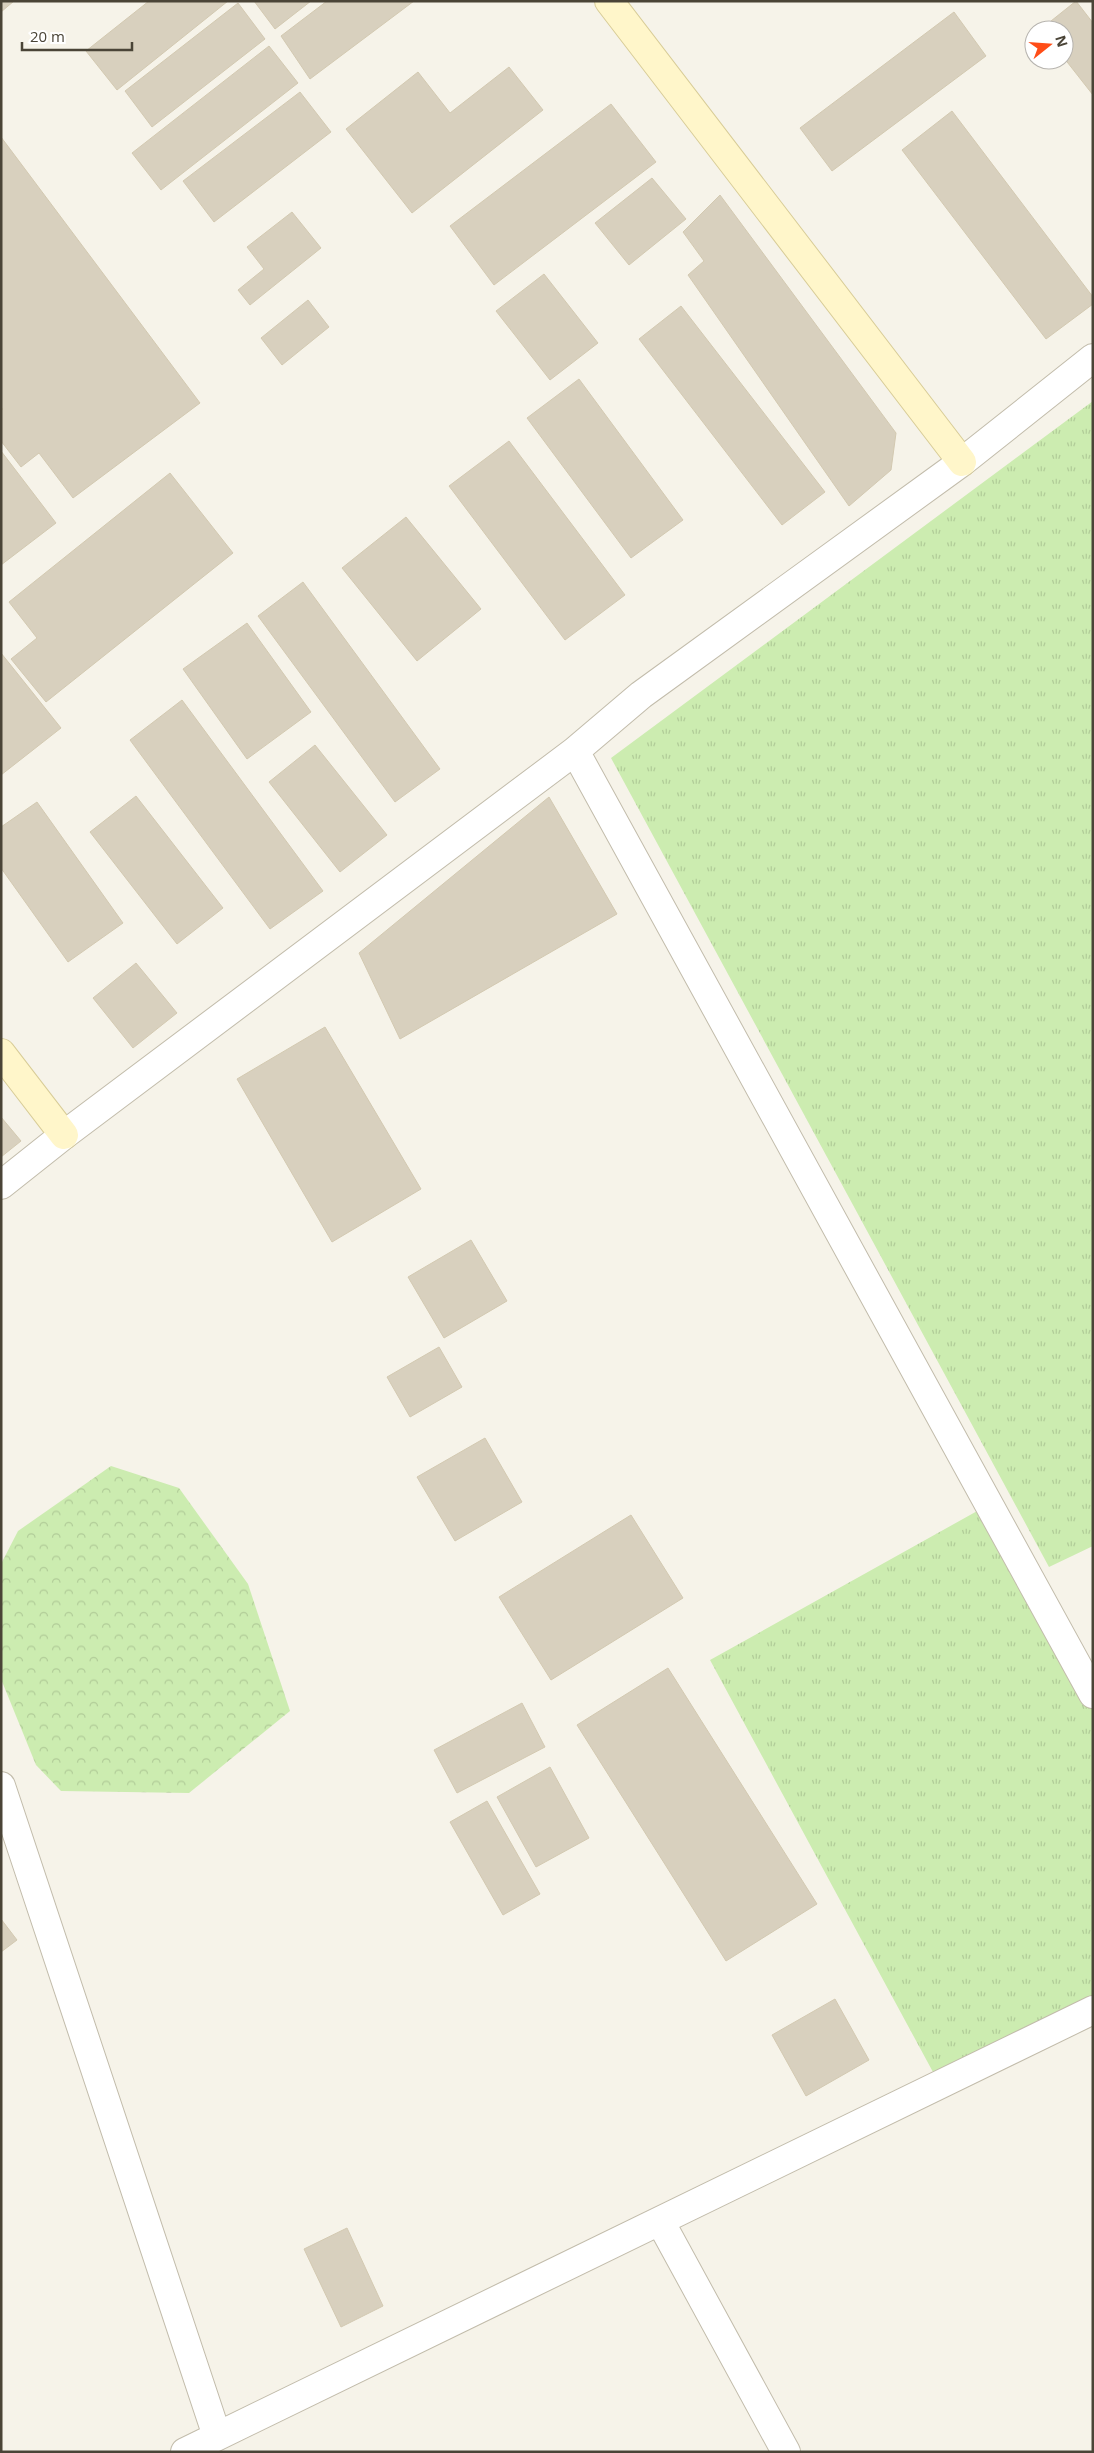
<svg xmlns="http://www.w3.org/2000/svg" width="1094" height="2453" font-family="'Open Sans',sans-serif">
<defs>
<pattern id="grass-tufts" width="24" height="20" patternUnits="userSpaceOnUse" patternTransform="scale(1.25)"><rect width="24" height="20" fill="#ccecb0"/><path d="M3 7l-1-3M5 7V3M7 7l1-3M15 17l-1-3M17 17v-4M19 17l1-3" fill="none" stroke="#b1cc98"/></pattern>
<pattern id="forest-crowns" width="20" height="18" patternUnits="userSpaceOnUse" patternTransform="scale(1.25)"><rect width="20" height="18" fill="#ccecb0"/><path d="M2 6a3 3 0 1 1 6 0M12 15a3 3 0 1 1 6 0" fill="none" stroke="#b1cc98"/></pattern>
</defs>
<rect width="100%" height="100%" fill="#f6f3e9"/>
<path fill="url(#grass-tufts)" d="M1093,401V1546L1049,1567L611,758Z
M988,1505L1093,1694V2010L940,2085L710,1660Z"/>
<path fill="url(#forest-crowns)" d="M111,1466L179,1488L248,1584L290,1711L189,1793L61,1791L36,1765L1,1679V1564L18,1531Z"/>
<path fill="#d8d0be" stroke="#d3c9b1" d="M1,1H14L1,12Z
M149,1H228L117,90L86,51Z
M254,1H311L275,29Z
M327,1H414L310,79L281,36Z
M1076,1L1093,23V95L1064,58V30L1041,29Z
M238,3L265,39L152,127L125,91Z
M954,12L986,56L832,171L800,128Z
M269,46L298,83L161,190L132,153Z
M509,67L543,110L412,213L346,129L418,72L450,113Z
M300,92L331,132L214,222L183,181Z
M611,104L656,162L494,285L450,226Z
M952,111L1093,297V304L1046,339L902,150Z
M1,137L200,403L73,498L39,453L21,467L1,441V411L3,409L1,407Z
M652,178L686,219L629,265L595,223Z
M720,195L896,433L891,470L849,506L688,275L704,261L683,232Z
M292,212L321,248L250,305L238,290L264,269L247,247Z
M544,274L598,343L550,380L496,311Z
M308,300L329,327L282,365L261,338Z
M681,306L825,492L782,525L639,339Z
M579,379L683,520L631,558L527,418Z
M509,441L625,595L565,640L449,486Z
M1,451L56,523L1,565Z
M170,473L233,553L46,702L11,659L37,638L9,602Z
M406,517L481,609L417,661L342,568Z
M303,582L440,769L395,802L258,616Z
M247,623L311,712L247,759L183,669Z
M1,653L61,728L1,775Z
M182,700L323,891L270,929L130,740Z
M315,745L387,835L340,872L269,782Z
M136,796L223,908L177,944L90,832Z
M549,797L617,914L400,1039L359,953Z
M37,802L123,923L68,962L1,868V827Z
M136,963L177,1013L133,1048L93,998Z
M325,1027L421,1189L332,1242L237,1079Z
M1,1117L21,1141L1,1157Z
M471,1240L507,1301L444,1338L408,1277Z
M439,1347L462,1387L410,1417L387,1377Z
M485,1438L522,1502L455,1541L417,1477Z
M631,1515L683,1598L551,1680L499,1597Z
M668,1668L817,1904L726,1961L577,1725Z
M522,1703L545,1747L457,1793L434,1750Z
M550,1767L589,1838L536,1867L497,1797Z
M487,1801L540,1894L503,1915L450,1822Z
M1,1919L17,1940L1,1952Z
M835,1999L869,2060L806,2096L772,2035Z
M347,2228L383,2306L341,2327L304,2249Z"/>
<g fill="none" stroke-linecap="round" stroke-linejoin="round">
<defs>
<path id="street" d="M575,751L1093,1694
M1,1185L64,1135L575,751L641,695L962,462L1093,358
M1,1786L217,2436
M660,2221L786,2452
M185,2452L1093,2010"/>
<path id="secondary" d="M609,1L962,462
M1,1053L64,1135"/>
</defs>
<use href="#street" stroke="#c2bcab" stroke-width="30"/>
<use href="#secondary" stroke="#d8cc97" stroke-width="30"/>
<use href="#street" stroke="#fff" stroke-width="28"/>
<use href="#secondary" stroke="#fff6ca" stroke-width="28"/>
</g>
<rect width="1094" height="2453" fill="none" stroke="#4a4437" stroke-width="5"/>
<g transform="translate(1049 45) rotate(73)"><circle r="24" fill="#ffffff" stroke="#b7b4af"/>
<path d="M0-4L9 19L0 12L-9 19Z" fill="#ff4d17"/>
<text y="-8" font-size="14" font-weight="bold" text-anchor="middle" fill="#4a4437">N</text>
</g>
<path d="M22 42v8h110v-8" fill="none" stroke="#4a4437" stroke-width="2.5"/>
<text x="30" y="42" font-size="15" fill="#4a4437" stroke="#ffffff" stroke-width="4" paint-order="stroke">20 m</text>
</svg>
